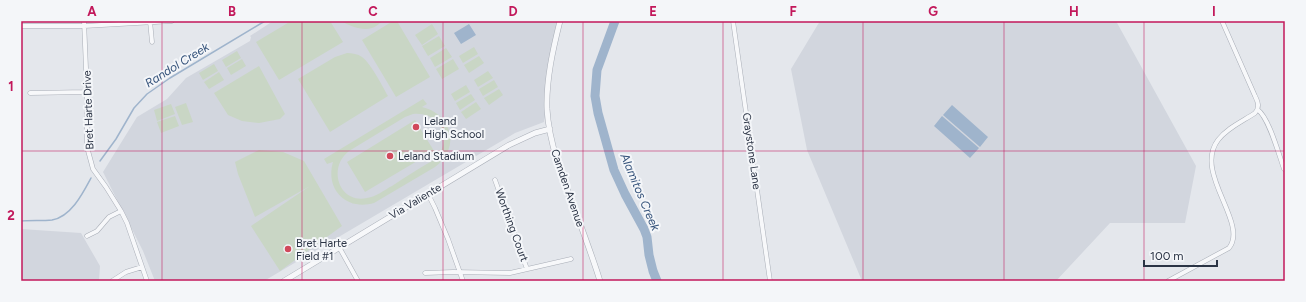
<svg xmlns="http://www.w3.org/2000/svg" width="1306" height="302" font-family="Figtree,sans-serif">
<rect width="100%" height="100%" fill="#e4e7ec"/>
<path fill="#d2d6de" d="M273,21H559L544,103L545,117L544,122L515,133L264,281H155L143,251L103,172L137,117L167,99L186,78L250,41L251,37L250,36Z
M820,21H1116L1196,166L1185,223H1110L1056,281H862L807,150L791,69Z
M21,229L81,233L100,266L99,281H21Z"/>
<path fill="#c9d6c5" fill-rule="evenodd" d="M291,21H330L343,42L279,80L256,42Z
M341,21H383C380,23 376,27 372,28C362,31 350,26 341,21Z
M393,21H397L430,77L396,97L362,40Z
M432,24L438,34L422,45L415,35Z
M439,36L445,46L428,56L422,46Z
M474,47L478,54L463,63L459,56Z
M446,48L452,57L435,67L430,58Z
M237,51L241,58L226,67L222,60Z
M347,53C352,53 358,54 362,57C370,62 383,87 388,96L330,132L298,79L335,57Z
M479,56L484,63L469,73L464,65Z
M242,59L246,66L231,75L227,68Z
M453,59L459,69L442,79L436,69Z
M214,64L218,71L203,80L199,73Z
M259,66L285,114L280,119L259,123L242,121L228,115L214,93Z
M488,71L493,78L478,87L474,80Z
M219,72L224,80L209,89L204,82Z
M494,80L498,87L483,96L479,89Z
M466,85L470,92L455,101L451,94Z
M499,89L503,95L489,105L484,98Z
M471,94L475,100L460,110L456,103Z
M423,99L427,104L422,107C452,114 461,148 435,167L374,203C346,211 325,189 333,162L327,164L324,159ZM413,114C442,111 455,144 432,161C418,169 405,177 392,186C384,190 376,197 367,198C339,204 327,168 349,151L405,117Z
M476,102L481,109L466,119L461,112Z
M186,103L193,122L182,125L175,107Z
M171,104L175,114L157,121L154,110Z
M175,116L179,126L161,133L157,122Z
M415,120L434,151L365,192L347,162Z
M259,150L283,152L304,161L342,226L280,271L251,226L310,186L255,217L238,174L235,162Z"/>
<path fill="#9fb4cc" d="M469,24L476,35L461,44L454,33Z
M952,105L988,137L980,147L943,115Z
M942,116L979,148L970,158L934,126Z"/>
<g fill="none" stroke-linecap="round" stroke-linejoin="round">
<path stroke="#9fb4cc" stroke-width="1.5" d="M100,161L116,139L134,108L147,94L170,78L265,21
M21,221C31,220 42,221 52,220C71,217 83,193 91,178"/>
<path stroke="#9fb4cc" stroke-width="9" d="M615,21L597,70L595,96L598,113L614,170L625,194L644,229L647,237L649,255L653,271L657,281"/>
<defs>
<path id="minor" d="M84,21L87,92V147L93,169L106,187L121,211L127,223L147,281
M150,21L152,42
M733,21L770,281
M21,26H84L172,21
M30,93L87,92
M1258,110C1269,118 1279,155 1284,169
M495,180L527,269
M428,194L435,208L448,239L463,281
M87,236L97,231L109,217L121,211
M339,247L358,281
M425,273L453,272L510,273L571,259
M112,281L126,272L142,267
M1168,281L1229,248C1249,223 1193,173 1218,140C1227,128 1243,121 1255,113C1260,107 1258,102 1255,96L1222,21"/>
<path id="tertiary" d="M560,21C553,49 546,80 547,109C549,144 563,179 576,212C584,235 593,258 600,281
M284,281L509,145L535,133L550,129"/>
</defs>
<use href="#minor" stroke="#a9aeb7" stroke-width="5"/>
<use href="#tertiary" stroke="#a9aeb7" stroke-width="6"/>
<use href="#minor" stroke="#f7f8fa" stroke-width="4"/>
<use href="#tertiary" stroke="#f7f8fa" stroke-width="5"/>
</g>
<path fill="none" stroke="#c2185b" stroke-width="1" stroke-opacity="0.55" d="M162,21V281M302,21V281M443,21V281M583,21V281M723,21V281M863,21V281M1004,21V281M1144,21V281M21,151H1285"/>
<g fill="#d1495b" stroke="#f4f6f9" stroke-width="1.5">
<circle cx="416" cy="127" r="4"/>
<circle cx="390" cy="156" r="4"/>
<circle cx="288" cy="249" r="4"/>
</g>
<g text-anchor="middle" stroke-width="4" stroke-linejoin="round" paint-order="stroke">
<g font-size="11" fill="#2b3445" stroke="#f4f6f9">
<text transform="translate(88 110) rotate(-92)" y="4">Bret Harte Drive</text>
<text transform="translate(752 151) rotate(82)" y="4">Graystone Lane</text>
<text transform="translate(568 188) rotate(71)" y="4">Camden Avenue</text>
<text transform="translate(415 201) rotate(-31)" y="4">Via Valiente</text>
<text transform="translate(512 225) rotate(70)" y="4">Worthing Court</text>
</g>
<g font-size="11" fill="#2b3445" stroke="#f4f6f9" text-anchor="start">
<text x="424" y="125">Leland<tspan x="424" dy="13">High School</tspan></text>
<text x="398" y="160">Leland Stadium</text>
<text x="296" y="247">Bret Harte<tspan x="296" dy="13">Field #1</tspan></text>
</g>
<g font-size="12" font-style="italic" fill="#34527a" stroke="#f4f6f9">
<text transform="translate(177 65) rotate(-32)" y="4">Randol Creek</text>
<text transform="translate(640 192) rotate(67)" y="4">Alamitos Creek</text>
</g>
</g>
<rect width="1306" height="302" fill="none" stroke="#f4f6f9" stroke-width="44"/>
<path d="M1144 260v6h73v-6" fill="none" stroke="#2b3445" stroke-width="2"/>
<text x="1150" y="260" font-size="12" fill="#2b3445" stroke="#f4f6f9" stroke-width="3" paint-order="stroke">100 m</text>
<rect x="22" y="22" width="1262" height="258" fill="none" stroke="#c2185b" stroke-width="1.5"/>
<g font-size="13" text-anchor="middle" font-weight="bold" fill="#c2185b">
<text x="92" y="16">A</text>
<text x="232" y="16">B</text>
<text x="373" y="16">C</text>
<text x="513" y="16">D</text>
<text x="653" y="16">E</text>
<text x="793" y="16">F</text>
<text x="933" y="16">G</text>
<text x="1074" y="16">H</text>
<text x="1214" y="16">I</text>
<text x="11" y="91">1</text>
<text x="11" y="220">2</text>
</g>
</svg>
